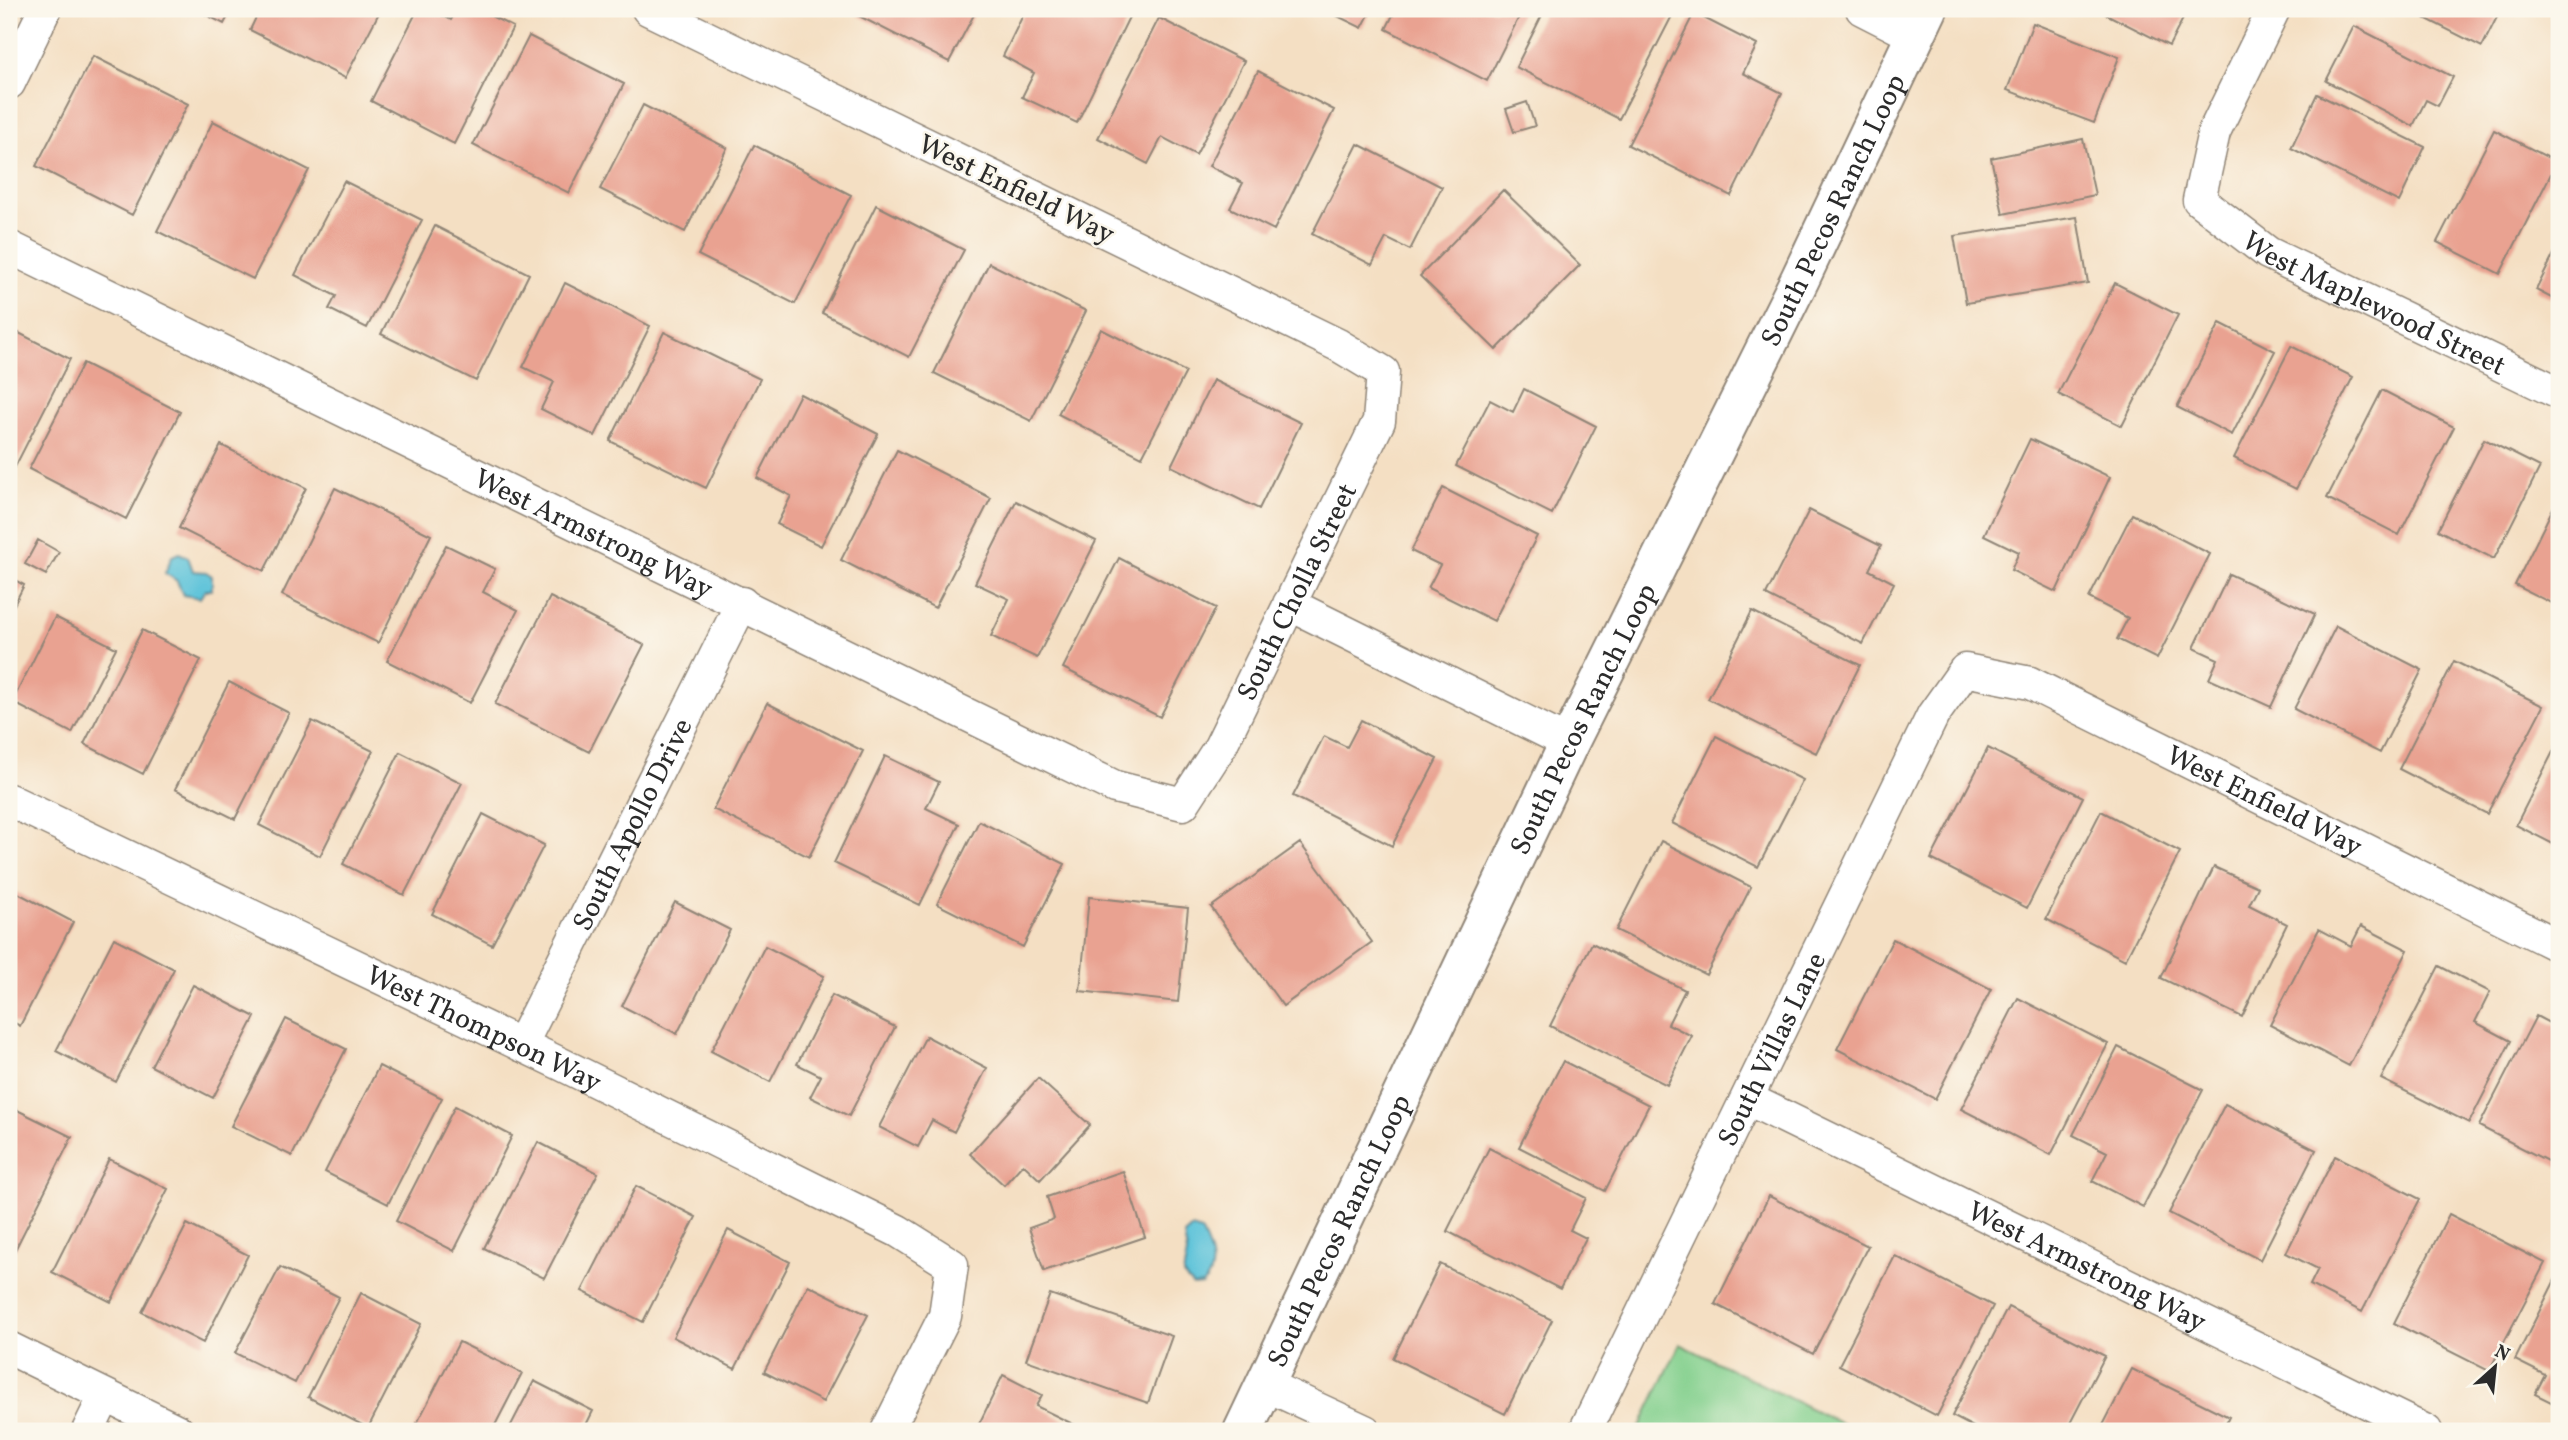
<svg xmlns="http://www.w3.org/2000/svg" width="2568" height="1440" font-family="Vollkorn,serif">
<rect width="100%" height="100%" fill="#fbf7ec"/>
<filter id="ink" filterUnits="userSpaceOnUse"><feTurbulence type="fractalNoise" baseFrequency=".0143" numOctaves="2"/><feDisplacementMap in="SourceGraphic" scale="14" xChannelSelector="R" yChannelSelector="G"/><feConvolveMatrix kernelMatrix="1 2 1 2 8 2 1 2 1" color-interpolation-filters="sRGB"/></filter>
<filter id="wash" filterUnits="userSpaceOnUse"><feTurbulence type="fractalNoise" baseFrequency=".00686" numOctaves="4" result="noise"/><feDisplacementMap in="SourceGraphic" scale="28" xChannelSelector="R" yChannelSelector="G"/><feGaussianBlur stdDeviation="1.57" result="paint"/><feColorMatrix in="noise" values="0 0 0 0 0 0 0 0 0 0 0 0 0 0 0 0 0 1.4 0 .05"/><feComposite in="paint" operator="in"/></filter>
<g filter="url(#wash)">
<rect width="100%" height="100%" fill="#f4dfc3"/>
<path fill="#84d08e" stroke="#587e5c" stroke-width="2" d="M1680,1344L1856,1431H1638Z"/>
<path fill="#5cc2d9" stroke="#447682" stroke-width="2" d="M2559,9V77L2554,72L2552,21Z
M179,553L188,557L193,571L206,572L212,576V590H205L200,598L183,595L177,581L165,573L172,556Z
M1192,1228L1201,1231C1210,1249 1219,1270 1202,1285L1193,1286L1183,1275L1187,1253L1184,1235Z"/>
<g id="blocks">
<path fill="#e9a291" d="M195,9H232L224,24Z
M260,9H381L345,78L250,30Z
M418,9H430L451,20L457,9H477L513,27L454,144L371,101Z
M860,9H977L949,62L857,15Z
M1026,9L1132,11L1077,123L1022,97L1034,73L1003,56Z
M1323,9H1372L1362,28Z
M1396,9H1523L1487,81L1386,29Z
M1545,9H1667L1674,12L1619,119L1516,67Z
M2096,9H2188L2169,46Z
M2407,9H2501L2482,47Z
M1694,13L1757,45L1743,73L1782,93L1731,196L1628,145Z
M1159,18L1244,61L1196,155L1162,137L1148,164L1098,138Z
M2033,23L2119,57L2094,123L2007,90Z
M2354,26L2453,77L2438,106L2426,100L2413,126L2326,81Z
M529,36L624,84L569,193L473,145Z
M93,56L188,104L132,215L36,166Z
M1258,71L1334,110L1274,230L1230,208L1243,183L1209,166Z
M2317,94L2425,147L2399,202L2291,148Z
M1527,102L1535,126L1514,132L1506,109Z
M643,105L727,148L685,232L600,189Z
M213,121L309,170L253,279L157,231Z
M2494,130L2557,162L2500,274L2437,242Z
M2083,139L2095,195L2003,214L1991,158Z
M1358,144L1442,187L1410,250L1386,238L1372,265L1312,234Z
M754,145L851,195L795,304L698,255Z
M344,181L422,220L367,328L329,309L336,296L295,275Z
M1503,190L1580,265L1496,350L1420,276Z
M876,205L964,250L909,357L822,313Z
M2077,217L2088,283L1966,303L1954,236Z
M435,226L529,274L476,381L381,334Z
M2559,244V302L2536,290Z
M989,263L1086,311L1031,421L934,373Z
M565,283L650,326L595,436L541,409L554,382L523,367Z
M2115,283L2178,315L2122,426L2058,394Z
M2220,323L2275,351L2232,435L2177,407Z
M9,328L70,359L15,467L9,464Z
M1101,329L1186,372L1142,457L1058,414Z
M664,332L760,379L706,488L610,441Z
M2291,346L2353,377L2296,489L2234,458Z
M83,363L180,412L126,519L29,469Z
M1213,380L1301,423L1259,509L1171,466Z
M1524,389L1596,426L1552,514L1456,466L1490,400L1513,412Z
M2382,390L2454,427L2399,535L2327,498Z
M800,394L878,434L821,546L777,524L791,496L757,478Z
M2030,439L2110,477L2056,592L2011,570L2019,552L1984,535Z
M2484,439L2540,467L2494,559L2438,530Z
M221,445L306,488L264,571L179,528Z
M897,450L991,498L935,608L841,560Z
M335,488L431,535L378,643L282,595Z
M1443,488L1537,536L1494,621L1428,588L1440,565L1411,551Z
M2559,496V607L2515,585Z
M1016,501L1096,541L1037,658L991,636L1009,599L975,583Z
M1809,510L1881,546L1869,570L1894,583L1863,644L1766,595Z
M2132,514L2210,554L2157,659L2117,639L2128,618L2089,598Z
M38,540L59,552L46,575L25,564Z
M446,545L495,569L483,592L518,610L470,703L387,661Z
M1119,558L1216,608L1160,717L1063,668Z
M2229,574L2315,614L2271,707L2209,679L2218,659L2194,648Z
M9,577L24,585L9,615Z
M550,597L644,645L589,752L495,704Z
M1752,611L1860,665L1816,753L1708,699Z
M55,617L116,648L72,733L12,702Z
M2336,626L2422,670L2380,753L2294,709Z
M142,630L201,660L143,774L84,744Z
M2454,661L2543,706L2487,814L2399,769Z
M229,682L289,713L235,819L175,789Z
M767,703L863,751L809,857L713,809Z
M1361,720L1437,759L1392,846L1293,796L1324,736L1347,747Z
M312,721L373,751L320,856L259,825Z
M1716,736L1803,780L1758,867L1672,823Z
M2559,740V847L2516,825Z
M1988,748L2083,797L2027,908L1931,859Z
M400,752L462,783L404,895L343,864Z
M885,756L939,782L926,808L959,824L920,905L834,863Z
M2101,811L2180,852L2125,960L2046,919Z
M483,814L544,845L492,945L432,914Z
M979,821L1065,864L1023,947L937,904Z
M1661,841L1751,887L1706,975L1616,930Z
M1300,843L1372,942L1283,1006L1211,907Z
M2214,867L2258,887L2249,905L2287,924L2242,1017L2161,978Z
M14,891L73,922L20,1026L9,1020V901Z
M1089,897L1188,908L1178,1002L1080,991Z
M675,902L730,930L677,1034L622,1006Z
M2361,926L2408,950L2349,1066L2270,1025L2319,929L2351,946Z
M114,938L174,969L116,1082L56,1051Z
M1893,939L1991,989L1935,1099L1837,1049Z
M1592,943L1685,990L1668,1024L1692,1036L1667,1085L1550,1026Z
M765,946L824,976L770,1082L711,1051Z
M2439,966L2490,992L2475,1022L2511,1041L2469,1123L2381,1079Z
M193,985L255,1017L213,1098L151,1066Z
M832,995L895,1027L849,1116L810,1097L821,1076L797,1064Z
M2018,998L2108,1044L2051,1155L1961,1109Z
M2536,1016L2559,1028V1167L2479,1126Z
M286,1019L346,1049L292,1156L231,1126Z
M926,1036L987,1068L954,1132L932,1120L918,1147L879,1127Z
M2118,1047L2203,1090L2143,1207L2092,1181L2107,1152L2073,1135Z
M1563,1061L1649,1105L1605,1191L1519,1147Z
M379,1066L442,1098L388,1204L325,1172Z
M1038,1078L1090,1125L1040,1180L1023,1164L1004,1185L970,1154Z
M2225,1104L2316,1150L2260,1260L2169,1213Z
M455,1106L512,1136L454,1251L396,1221Z
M11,1107L72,1137L15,1250L9,1247V1112Z
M538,1142L598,1173L544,1278L484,1248Z
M1489,1148L1586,1198L1570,1230L1586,1238L1560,1289L1447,1231Z
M2335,1156L2420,1199L2362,1312L2310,1285L2318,1269L2286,1253Z
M109,1159L168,1189L111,1302L52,1272Z
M1123,1171L1145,1237L1044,1271L1029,1228L1054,1219L1047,1197Z
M636,1186L696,1217L643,1322L582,1291Z
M1769,1196L1868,1246L1813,1354L1715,1304Z
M2449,1214L2545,1263L2489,1371L2394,1323Z
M187,1224L248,1255L203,1343L142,1312Z
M728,1230L790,1262L735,1369L673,1337Z
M1895,1256L1993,1306L1937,1416L1839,1365Z
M1440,1264L1552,1320L1505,1414L1393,1358Z
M280,1267L339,1297L295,1383L235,1353Z
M2559,1272V1406L2535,1394L2545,1375L2515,1360Z
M808,1285L868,1315L823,1402L764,1372Z
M361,1293L421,1324L368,1428L308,1397Z
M1050,1294L1172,1336L1148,1403L1026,1360Z
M2008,1307L2105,1356L2066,1431H1981L1952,1416Z
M459,1342L522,1373L492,1431H413Z
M2132,1369L2229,1417L2222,1431H2100Z
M1003,1375L1042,1395L1036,1406L1087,1431H989L978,1426Z
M534,1381L593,1411L583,1431H508Z"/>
</g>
</g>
<g filter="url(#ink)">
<use href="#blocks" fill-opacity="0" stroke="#908577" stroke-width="2"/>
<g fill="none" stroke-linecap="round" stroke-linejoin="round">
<defs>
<g id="minor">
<path d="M1862,9L1915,36"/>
<path id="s1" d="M2274,9L2214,132L2199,200L2268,253L2559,393"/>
<path d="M9,83L45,9"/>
<path id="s2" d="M9,247L1115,787L1183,804L1220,747L1379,421L1383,372L1338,345L648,9"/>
<path d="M1289,604L1569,743"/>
<path id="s3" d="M9,800L561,1064L898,1231L952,1265L945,1316L887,1431"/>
<path id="s4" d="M521,1045L742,603"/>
<path id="s5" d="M1748,1099L2426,1431"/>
<path d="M9,1348L178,1431"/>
<path d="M1266,1385L1365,1431"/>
<path d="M88,1431L105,1396"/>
<path id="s6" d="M1585,1431L1933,715L1965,670L2030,683L2559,946"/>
</g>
<g id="tertiary">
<path id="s7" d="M1243,1431L1569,743L1800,279L1928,9"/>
</g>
</defs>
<use href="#minor" stroke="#908577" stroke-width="35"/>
<use href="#tertiary" stroke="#908577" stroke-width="42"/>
<use href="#minor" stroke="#fff" stroke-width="32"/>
<use href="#tertiary" stroke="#fff" stroke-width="38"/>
</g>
</g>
<g text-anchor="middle" stroke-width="5" stroke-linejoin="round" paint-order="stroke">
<g font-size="28" fill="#2b2b2b" stroke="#fbf7ec">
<text transform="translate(1017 188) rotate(26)" y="10">West Enfield Way</text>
<text dy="10" stroke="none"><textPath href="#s7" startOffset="1356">South Pecos Ranch Loop</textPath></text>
<text dy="10" stroke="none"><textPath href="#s1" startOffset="411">West Maplewood Street</textPath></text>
<text dy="10" stroke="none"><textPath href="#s2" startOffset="651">West Armstrong Way</textPath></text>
<text dy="10" stroke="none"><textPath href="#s2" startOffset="1542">South Cholla Street</textPath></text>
<text dy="10" stroke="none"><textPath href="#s7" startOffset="789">South Pecos Ranch Loop</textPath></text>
<text dy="10" stroke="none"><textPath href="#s6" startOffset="1180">West Enfield Way</textPath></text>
<text dy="10" stroke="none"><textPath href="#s4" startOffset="247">South Apollo Drive</textPath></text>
<text dy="10" stroke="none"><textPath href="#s3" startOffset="527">West Thompson Way</textPath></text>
<text dy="10" stroke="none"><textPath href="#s6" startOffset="425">South Villas Lane</textPath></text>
<text dy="10" stroke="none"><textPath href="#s7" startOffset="222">South Pecos Ranch Loop</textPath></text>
<text dy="10" stroke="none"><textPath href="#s5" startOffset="378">West Armstrong Way</textPath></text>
</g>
</g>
<rect width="2568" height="1440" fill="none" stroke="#fbf7ec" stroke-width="35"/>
<g transform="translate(2495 1367) rotate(27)" stroke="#fbf7ec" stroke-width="5" paint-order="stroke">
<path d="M0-5L12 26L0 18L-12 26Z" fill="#2b2b2b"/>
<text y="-10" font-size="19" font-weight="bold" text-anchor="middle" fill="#2b2b2b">N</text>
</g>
</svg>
